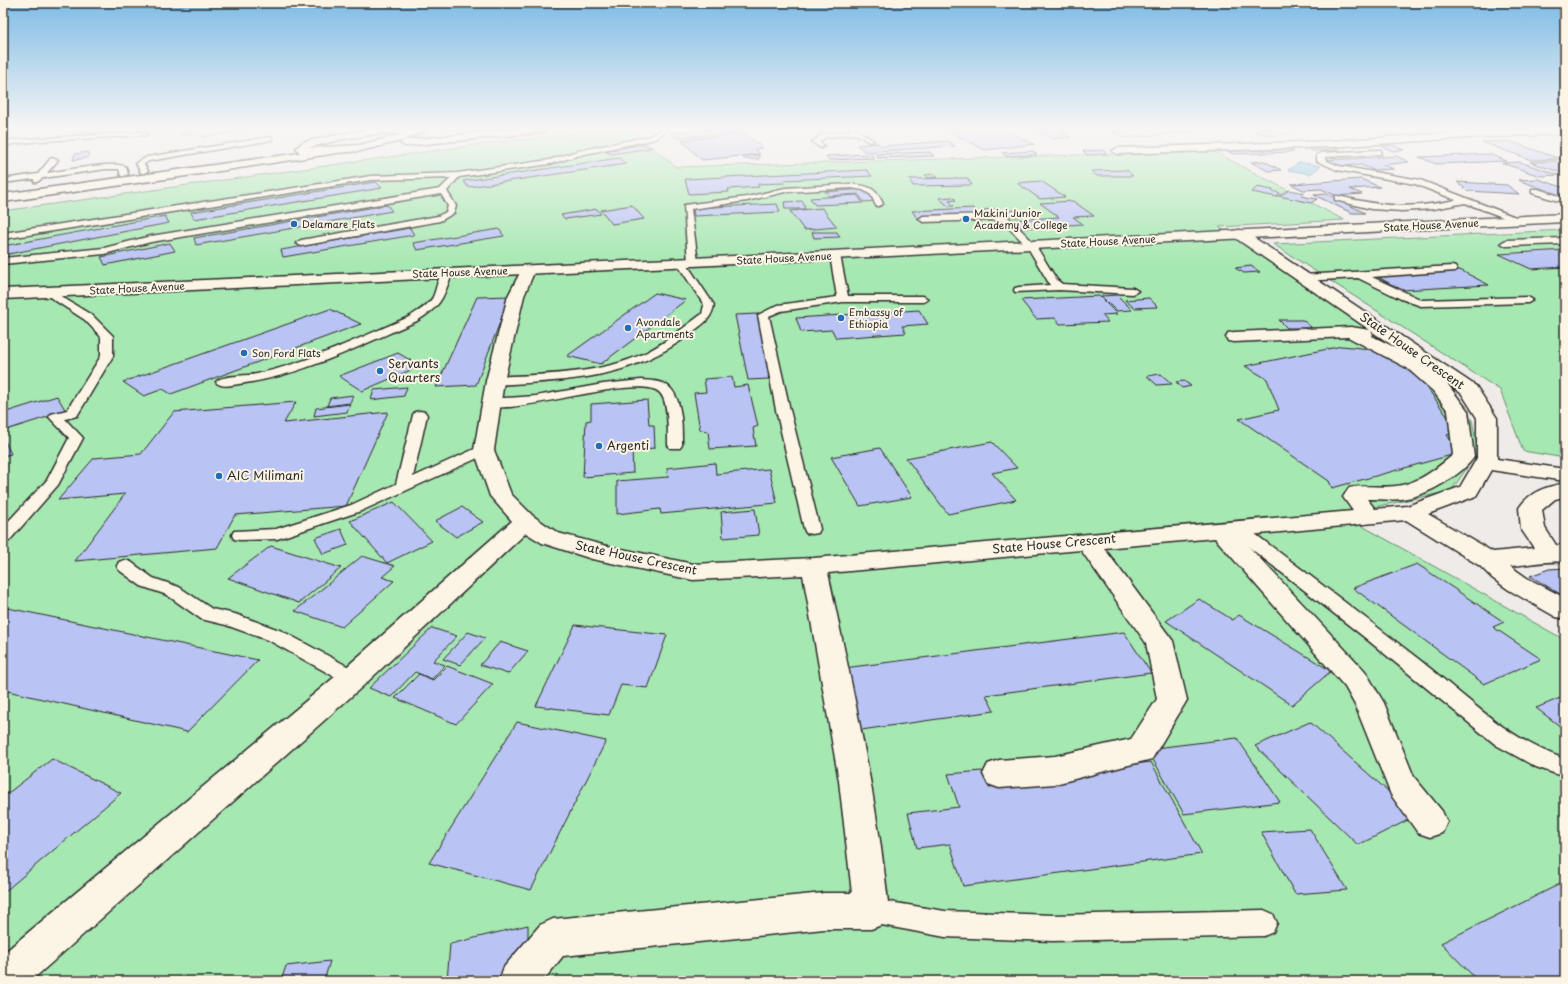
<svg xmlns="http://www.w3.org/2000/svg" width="1568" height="984" font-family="'Playpen Sans',sans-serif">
<rect width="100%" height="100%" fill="#efebe8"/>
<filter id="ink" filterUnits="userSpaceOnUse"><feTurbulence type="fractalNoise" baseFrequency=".025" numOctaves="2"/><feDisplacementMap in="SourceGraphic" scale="8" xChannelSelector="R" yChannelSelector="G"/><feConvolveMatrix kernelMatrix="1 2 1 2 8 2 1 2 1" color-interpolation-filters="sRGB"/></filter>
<g filter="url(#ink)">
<path fill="#a6e8b1" stroke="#688a6e" d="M623,129H630L676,167L1213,151L1344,220L1219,227L1435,374L1472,420L1478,452L1451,491L1341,514L1565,640V981H3V211L489,143Z
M1565,230V458L1523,451L1500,390L1273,244Z"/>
<path fill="#83c7e4" stroke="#60899a" d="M1300,162L1321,166L1310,174L1288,170Z"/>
<path fill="#b9c3f4" stroke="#2b2b2b" d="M110,129L107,132L74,135L77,131Z
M158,129H172L171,131L155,132Z
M184,129H246L247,130L203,137L198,132L181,135L176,130Z
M715,129H739L742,132L677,138L671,133Z
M945,129H1001L1034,144L985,150Z
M1032,129H1059L1066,132H1061L1071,137L1053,139Z
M1148,129H1190L1195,131L1124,138L1113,132Z
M1263,129H1298L1275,136L1254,132Z
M745,134L763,148L754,149L760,154L702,160L681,140Z
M948,141L955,146L865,152L857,145L878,143L881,146Z
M1509,141L1560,159L1531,160L1482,142Z
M644,144L651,148L611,154L604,151Z
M1392,145L1404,150L1393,151L1381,146Z
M1282,146L1294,152L1233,154L1223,149Z
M1330,146L1340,150L1313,151L1305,147Z
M1103,150L1107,154L1087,155L1083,151Z
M1033,151L1037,155L1006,156L1002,153Z
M89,152L87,158L73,160L75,154Z
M930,152L934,156L878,158L876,154Z
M871,154L875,158L829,160L826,156Z
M1489,154L1507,161L1436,164L1419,157Z
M759,155V159H745L742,157Z
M1396,156L1409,162L1383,165L1394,169L1373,170L1361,165L1339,166L1325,160Z
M619,158L626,164L468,187L463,181Z
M1264,161L1281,170L1268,171L1251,162Z
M1554,161L1565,164V174L1530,162Z
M1520,162L1559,175L1540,176L1502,163Z
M867,170L872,176L784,180L785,183L758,184L759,187L728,189L729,192L689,194L685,179Z
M1127,170L1133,176H1097L1091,171Z
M935,174L938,177L928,178L925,175Z
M967,178L972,185L913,186L909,179Z
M1361,179L1380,187L1350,189L1362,194L1337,196L1321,189L1303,190L1291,184Z
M1538,179L1565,188V197L1518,180Z
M1041,181L1065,197L1040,199L1017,183Z
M376,182L382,188L194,219L191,212Z
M1457,182L1507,185L1519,194L1468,191Z
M1257,187L1273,190L1272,191L1280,193L1277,197L1252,192Z
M865,189L875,201L864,202L858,194L829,196L825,192Z
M1289,190L1305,193L1301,196L1317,199L1311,203L1279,196Z
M1327,194L1365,213H1352L1314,195Z
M857,195L863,203L815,205L810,198Z
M953,197L956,200L949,201L954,206H948L939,198Z
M803,201L805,209H785L784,202Z
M1073,201L1094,216L1073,217L1083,224L1022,228L1013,220L1059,217L1040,203Z
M777,204L780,212L694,216L693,208Z
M387,205L392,211L196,245L194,238Z
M632,205L644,219L612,224L601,210Z
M822,208L837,227L804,230L790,211Z
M973,208L979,215L917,218L912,211Z
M597,209L601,214L565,219L561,215Z
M996,209L1001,212L987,213L983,210Z
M1014,210L1025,216L1014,217L1004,212Z
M165,216L169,223L3,255V246Z
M410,228L414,235L283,257L281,250Z
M499,229L504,236L417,250L413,243Z
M812,232H837L840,237L814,238Z
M170,243L175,251L105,265L101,257Z
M1565,250V267L1531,269L1499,254Z
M1251,266L1260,272L1244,273L1235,268Z
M1460,270L1489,285L1402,290L1376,276Z
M655,293L686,300L601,364L567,356Z
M1117,295L1132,310L1116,311L1101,296Z
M510,296L476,385L436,387L477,297Z
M1099,296L1117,314L1102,315L1108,322L1060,324L1055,318L1036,319L1021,300Z
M1149,298L1158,307L1134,308L1125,300Z
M330,309L361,324L171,394L163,389L144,396L123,382Z
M919,310L928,324L902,326L906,333L836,338L832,330L801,332L796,318Z
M757,314L773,376H768L769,379L748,380L735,315Z
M1279,320H1303L1312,328H1287Z
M1342,346L1380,350L1417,373L1458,432L1447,435L1459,453L1332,488L1329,481L1239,419L1279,410L1267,379L1245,366Z
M398,353L420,366L362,391L339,376Z
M1161,374L1172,384L1157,385L1147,376Z
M732,377L734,387L748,385L758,426L753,428L756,446L710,449L708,431L700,430L694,393L706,392L704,379Z
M1184,381L1191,386L1182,388L1176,382Z
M407,387L404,396L371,400L374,390Z
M353,395L350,403L327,406L330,398Z
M57,396L66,411L3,431V413Z
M647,400L649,425H654L655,448L632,450L633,473L583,477L586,421L591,420V404Z
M296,402L284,423L388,412L346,506L235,515L217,548L75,561L125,494L58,500L94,458L141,454L174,412Z
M350,404L347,412L314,416L316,408Z
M3,437L11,454L3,456Z
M992,442L1017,468L992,473L1016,500L948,514L906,458Z
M880,448L912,497L860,506L831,457Z
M715,463L716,474L769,469L777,503L661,514L660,509L617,514V481L668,477L667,468Z
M394,502L432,541L387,563L350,521Z
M462,507L483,522L456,537L435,521Z
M755,509L759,535L723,538L721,512Z
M341,529L348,545L323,554L315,538Z
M271,546L341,568L299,603L228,578Z
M362,556L395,566L382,577L394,581L342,627L295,611Z
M1417,564L1504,622L1493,627L1541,659L1484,684L1353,588Z
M1565,568V597L1530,576L1549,569Z
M1199,599L1233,620L1239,615L1331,671L1292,705L1166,621Z
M3,607L258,660L187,732L3,690Z
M575,625L667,635L648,688L621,685L609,715L536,706Z
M432,628L457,636L433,661L445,665L432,679L415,672L391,697L369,688Z
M468,632L485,638L460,665L443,659Z
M1124,632L1151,673L986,695L994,711L861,730L844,668Z
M500,642L528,651L508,674L480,665Z
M447,666L493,684L456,724L395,698L419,674L433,680Z
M1565,696V730L1536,708Z
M517,722L606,741L531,890L429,863Z
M1310,722L1416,816L1358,845L1255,746Z
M1237,738L1280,802L1184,814L1147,749Z
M52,759L121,793L3,893V797Z
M1151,762L1202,854L963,886L950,844L917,848L908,813L959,807L948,774L982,771L989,787L1032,782L1030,777Z
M1310,829L1347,890L1295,894L1261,832Z
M1562,883L1565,886V981H1478L1441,943Z
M528,925V981H447L450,944Z
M330,961L324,981H281L286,966Z"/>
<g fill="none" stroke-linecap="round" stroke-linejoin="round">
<defs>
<path id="lane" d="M3,129H10L3,133Z
M661,129H668L655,139L580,155L550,164L459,177L447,191L456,206L454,213L440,221L301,246L296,243L301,240L438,216L446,212L448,206L441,194L151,242L104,254L3,264V258L104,248L151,236L440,189L451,178L371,180L3,239V233L371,176L457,173L549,160L578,151L651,136Z
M849,129H856L874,141L869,142L856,134L826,137L819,142L824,146L821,148L812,142L822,134L850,131Z
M145,132L147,133V135L41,141L12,144L3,147V143L11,140Z
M270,137L272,138V140L149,161L144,164L148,171L144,173H141L136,163L147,157Z
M1378,150H1381V154L1325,157V160L1339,166L1420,180L1523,220L1522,222H1516L1465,203L1433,209L1402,211L1371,209L1335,200V196H1338C1384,207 1410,209 1456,200L1415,184L1337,170L1317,161V155L1321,153Z
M51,158L58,160L47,173C61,171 117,160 126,167L128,174L124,176H121L119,169H106L43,178L37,182H34V179L3,183V179L38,174Z
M851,184C868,186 876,187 883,204L879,206H876L871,195L863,190L851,188L785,192L747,201L691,209L698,262L693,265L688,262L684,205L747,197L785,188Z
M1532,189H1538L1565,198V203L1532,193Z
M991,214L1008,217L1034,243L1057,280L1062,284L1133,288L1138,291L1133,294L1059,290L1015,292L1014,290L1015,288L1019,287L1050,285L1027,246L1002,221L991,220L923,222L919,219L923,216Z
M1565,238V244L1506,246L1501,243L1506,240Z
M835,252L840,255L848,296H923L928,299L923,302H843L781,311L769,316L790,410L820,529L818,533L812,534L806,533L804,529L776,410L758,315L778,305L837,297L830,255Z
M681,259L684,260L714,305C711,321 702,324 690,334C628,381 568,380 495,385L489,381L495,377C546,374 600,375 647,352C667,342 684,327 702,314L704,305L676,262Z
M1452,266L1455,267L1457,269L1455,271L1372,277L1422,300L1528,297L1533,300L1528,303L1421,306L1401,299L1358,278L1303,281L1298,278L1303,275Z
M447,270L452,273C443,299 441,306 417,321C359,346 302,376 239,384C232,385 220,388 216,382C220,375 248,376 257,374C310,362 359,338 409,317C418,311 428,306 433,297C437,289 438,272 447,270Z
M49,289L93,316L113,336V356L77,416L65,419L83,438L58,485L9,541L3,542V527L47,480L69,438L49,417L51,414L67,410L101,356V337L85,320L45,294L44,292L45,290Z
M641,380C650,381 660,380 668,386C683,398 682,428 682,445L680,448H670L668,445C668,433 669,400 659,392C636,372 497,422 484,403L490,399L536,396L603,384Z
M420,411L425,412L427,415L413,477L479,447H489L491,450L489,453L361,511L277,539L240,540L234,539L232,535L234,531L276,529L351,505L396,484L413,415L415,412Z
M1237,524L1243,525C1303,570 1362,615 1421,661C1467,697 1508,740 1565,759V777L1536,767L1496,745L1364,637L1231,533L1229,529L1231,525Z
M125,560L131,562L153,578L179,587L212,609L235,614L282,631L360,673L363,678L360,683L353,685L346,683L270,641L226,625L201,619L167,595L141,586L119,570L117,566L119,562Z
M871,899L945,911L1053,915L1264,910L1273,914L1277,923L1273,932L1264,936L1053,941L945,937L871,923L862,920L859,911L862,902Z"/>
<path id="street" d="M1561,129L1564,130V134L1482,137L1330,147L1117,154L1112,151L1117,148L1330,141L1482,131Z
M1239,230L1244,231L1476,386L1497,418V459L1565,469V481L1491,470L1476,496L1428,514L1493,552L1534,548L1521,529L1519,508C1530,491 1546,487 1565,483V497L1555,499L1542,510L1545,528L1556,545L1565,546V562C1546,560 1529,565 1510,566L1527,578L1565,598V619L1556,617L1509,590L1492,578L1480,566L1406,520L1239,536L1365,671L1384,703L1414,777L1442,811L1447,822L1442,833L1430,837L1418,833L1391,795L1355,705L1345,687L1215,538L1104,548L1173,641L1187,700L1152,759L1055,784L999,788L988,784L983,774L988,764L999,760L1055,756L1131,739L1157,699L1146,643L1081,550L828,573C852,685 877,797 889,911L884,924L871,929H824L563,956L543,981H499L504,967L540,925L553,919L824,893H852L839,781L803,575L693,580L592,559L542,543L526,533L363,686L31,981H3V954L18,941L343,670L512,521L490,496L474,450L486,381L508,296L523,267H533L535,270L524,296L504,381L494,450L511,494L533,516L558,533L603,545L693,564L814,558L1353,511L1343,497L1349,488C1367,484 1385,489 1402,485C1422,481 1438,467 1453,455L1448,411L1433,391L1407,368L1348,337L1234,342L1228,341L1226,337L1228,333L1234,332L1351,327L1370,330L1234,237L1232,234L1234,231ZM1371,331L1398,349L1372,336L1373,334ZM1446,382L1462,394L1477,418V458L1460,487L1407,506L1375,509L1367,499C1380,499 1395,501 1407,498C1428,495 1463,474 1474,457L1468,411Z"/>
<path id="secondary" d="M367,129H406L411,131L429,129L401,141L360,151L337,153L200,174L3,202V194L300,153L296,148L303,142ZM386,133L402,134L360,145L307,148L343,139Z
M516,129H549L544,132L405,146L400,143L405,140Z
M1565,214V222L693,266L3,299V289L693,258Z"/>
</defs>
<use href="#lane" stroke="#2b2b2b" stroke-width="3"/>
<use href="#street" stroke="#2b2b2b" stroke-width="3"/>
<use href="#secondary" stroke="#2b2b2b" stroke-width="3"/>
<use href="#lane" fill="#fcf5e5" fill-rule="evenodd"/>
<use href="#street" fill="#fcf5e5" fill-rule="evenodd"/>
<use href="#secondary" fill="#fcf5e5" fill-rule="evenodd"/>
</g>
</g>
<linearGradient id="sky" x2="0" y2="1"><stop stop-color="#7fbce6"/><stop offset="0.48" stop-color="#f8f6f5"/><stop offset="1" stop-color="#f8f6f5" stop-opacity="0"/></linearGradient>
<rect width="1568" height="267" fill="url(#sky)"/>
<g fill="#1f6fb2" stroke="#fcf5e5" stroke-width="1.5">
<circle cx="966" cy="219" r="4"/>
<circle cx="294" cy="224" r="4"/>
<circle cx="841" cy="318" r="4"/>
<circle cx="628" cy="328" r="4"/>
<circle cx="244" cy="353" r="4"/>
<circle cx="380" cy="371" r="4"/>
<circle cx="599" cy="446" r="4"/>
<circle cx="219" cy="476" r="4"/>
</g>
<g text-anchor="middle" stroke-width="4" stroke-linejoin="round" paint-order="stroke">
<g font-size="10" fill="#2b2b2b" stroke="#fcf5e5" text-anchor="start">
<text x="974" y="217">Makini Junior<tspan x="974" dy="12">Academy &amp; College</tspan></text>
<text x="302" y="228">Delamare Flats</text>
<text x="849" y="316">Embassy of<tspan x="849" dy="12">Ethiopia</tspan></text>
<text x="636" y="326">Avondale<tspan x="636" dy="12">Apartments</tspan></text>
<text x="252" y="357">Son Ford Flats</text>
</g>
<g font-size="10" fill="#2b2b2b" stroke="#fcf5e5">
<text transform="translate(1431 225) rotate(-3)" y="4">State House Avenue</text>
<text transform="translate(1108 241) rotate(-3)" y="4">State House Avenue</text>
<text transform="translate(784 258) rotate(-3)" y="4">State House Avenue</text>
<text transform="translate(460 272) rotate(-2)" y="4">State House Avenue</text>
<text transform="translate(137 288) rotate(-3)" y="4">State House Avenue</text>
</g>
<g font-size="12" fill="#2b2b2b" stroke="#fcf5e5">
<text transform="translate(1412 351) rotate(35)" y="4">State House Crescent</text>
<text transform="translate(1054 544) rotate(-5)" y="4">State House Crescent</text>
<text transform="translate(636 558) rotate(12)" y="4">State House Crescent</text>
</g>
<g font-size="12" fill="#2b2b2b" stroke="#fcf5e5" text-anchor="start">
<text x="388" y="368">Servants<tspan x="388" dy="14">Quarters</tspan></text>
<text x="607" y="450">Argenti</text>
<text x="227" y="480">AIC Milimani</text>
</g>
</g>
<rect width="1568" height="984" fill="none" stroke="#fcf5e5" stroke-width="16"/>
<rect x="8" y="8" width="1552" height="968" fill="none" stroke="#2b2b2b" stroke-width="1.5" filter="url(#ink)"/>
</svg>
